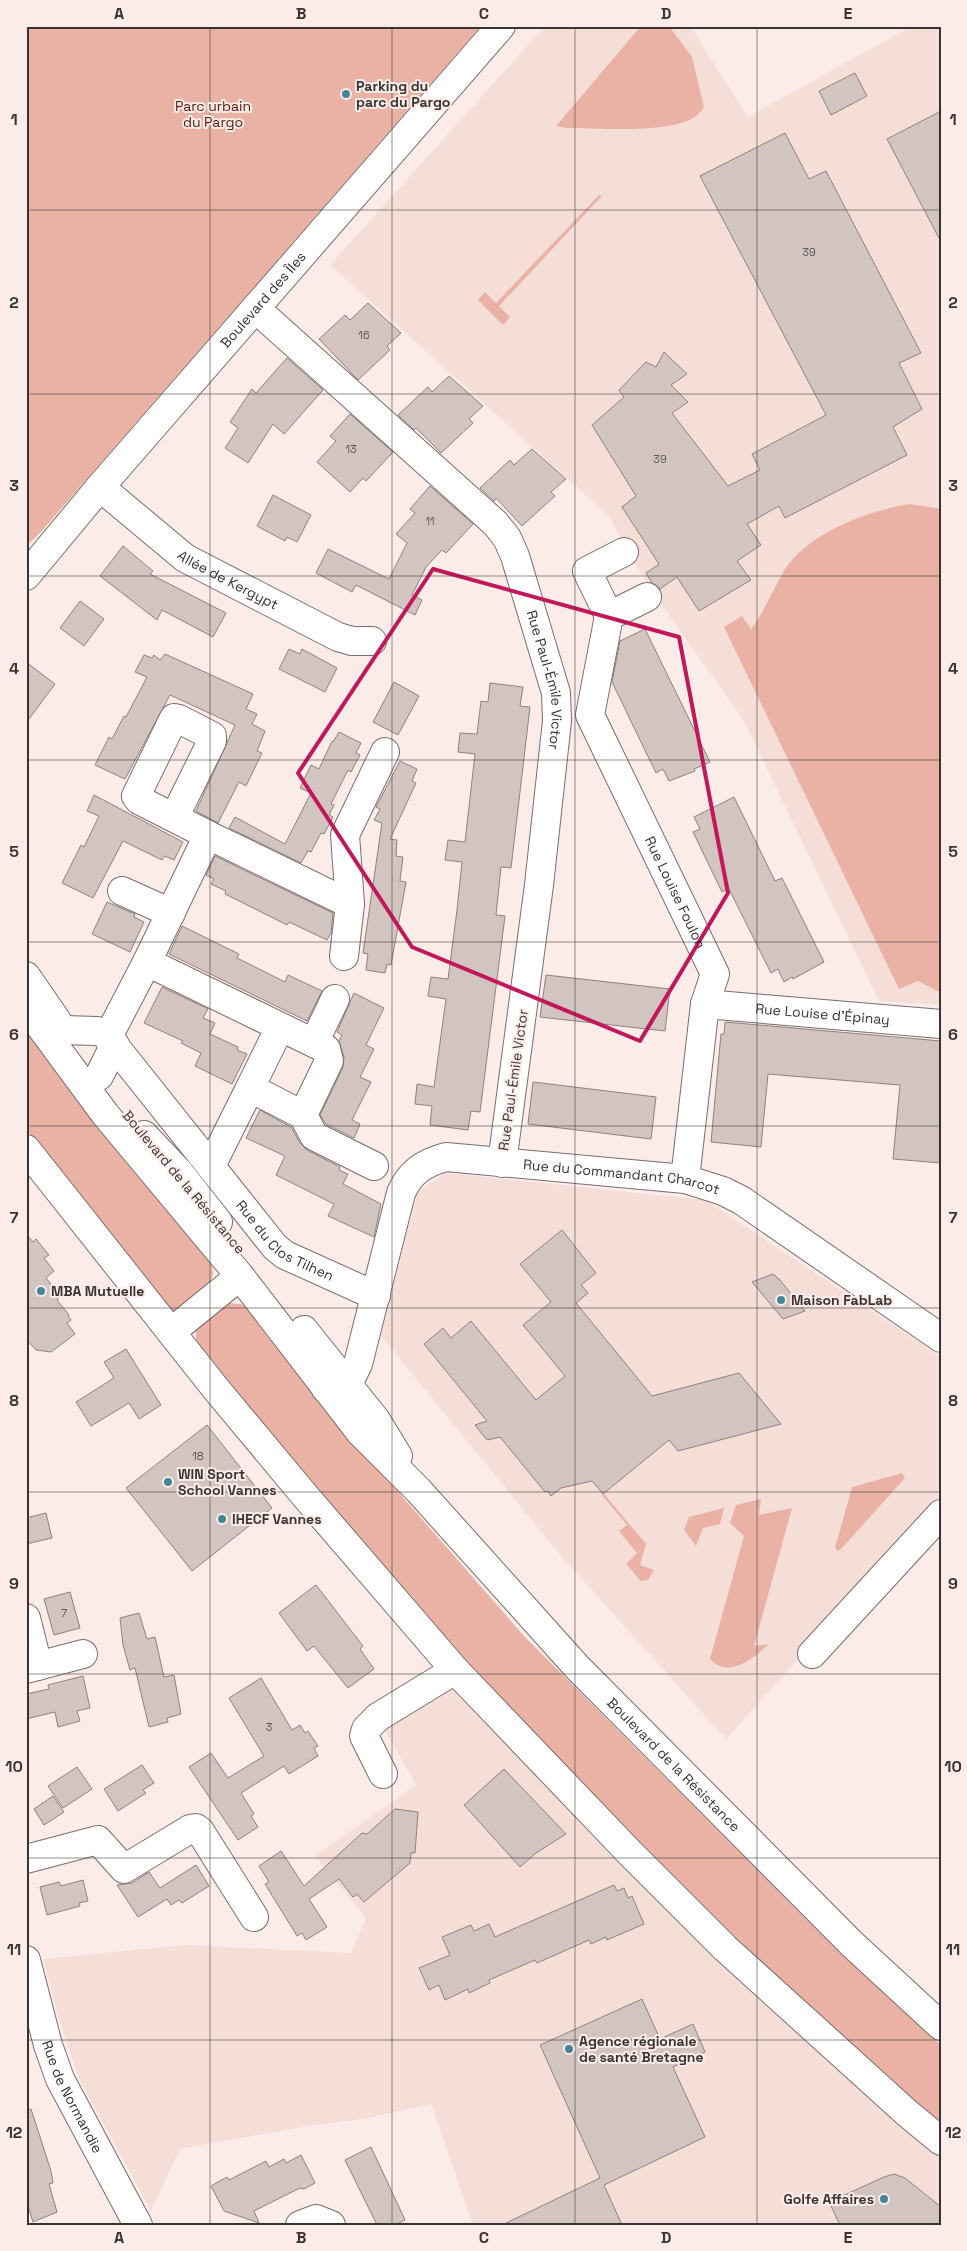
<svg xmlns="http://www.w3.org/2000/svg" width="967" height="2251" font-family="'Space Grotesk',sans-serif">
<rect width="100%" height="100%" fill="#fbece9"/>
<path fill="#f5ded8" d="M545,26H690L748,117L912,26H941V1005L879,1001L743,719L673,621L632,560L609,516L330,265Z
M445,1173L706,1200L941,1357V1501L726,1739L563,1558L381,1336L417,1193Z
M454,1688L707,1943L923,2144L941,2158V2225H473L431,2104L363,2119L313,2125L180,2149L151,2211L80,2081L59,2019L43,1959L186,1945L351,1953L366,1918L315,1856L416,1785L383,1727Z"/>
<path fill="#e9b2a5" d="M26,26H481L40,533L26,546Z
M641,26H669L692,57L704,107C701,111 698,116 693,118C665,134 600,128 566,128L556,126Z
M599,195L602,196L499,306L510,317L503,325L478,300L485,292L496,303Z
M909,504L941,509V993L918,981L899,989L724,627L742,616L751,629C765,611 773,589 785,569C810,532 868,511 909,504Z
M26,1022L212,1264L213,1275L209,1284L175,1314L26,1129Z
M228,1303L241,1304L251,1310L387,1479L523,1635L840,1953L941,2045V2129C781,1984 622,1836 477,1676C379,1569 289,1455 196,1344V1325L220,1305Z
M902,1473L905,1478L843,1547L838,1551L835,1548L852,1487Z
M604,1494L646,1544L640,1565L654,1570L648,1580L641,1581L626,1564L637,1553L619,1531L627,1525L602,1495Z
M761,1499L759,1515L792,1508L754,1646L769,1644C755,1657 729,1680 710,1659L744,1536L730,1523L736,1505Z
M724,1508L720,1524L703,1528L696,1546L684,1530L689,1517Z"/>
<path fill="#d2c4c1" stroke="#8f827e" d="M855,73L867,96L831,115L819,91Z
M941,111V242L887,139Z
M785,133L809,179L826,171L921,353L899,363L922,409L893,427L907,455L785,518L779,506L747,524L761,545L737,561L751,580L699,611L677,577L660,589L652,583L646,573L659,564L622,507L636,496L592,425L624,397L619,390L646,362L656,367L664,352L687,374L671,385L688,402L672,413L728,486L760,470L752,454L826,415L700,176Z
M368,303L401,333L387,346L390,350L358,380L319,339L345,315L350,320Z
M287,358L323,390L284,434L273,424L248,463L225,448L238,428L230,422L252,389L256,393Z
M449,376L483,406L469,419L473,423L441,453L416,428L414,430L398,415L428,387L432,392Z
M350,414L393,452L366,481L363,478L350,492L317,462L336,441L330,436Z
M532,449L566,479L551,492L555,496L522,526L496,498L494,501L480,488L510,460L514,465Z
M430,486L473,524L446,553L442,550L426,567L412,595L422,600L415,615L356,585L352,592L316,573L328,549L389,579L407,543L396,534L415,513L410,509Z
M273,495L311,515L297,542L287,537L285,541L257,526Z
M123,546L153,571L150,574L226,613L213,637L162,610L157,620L100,576Z
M80,601L104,619L84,646L60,628Z
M645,629L710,762L694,769L695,771L669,781L663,769L656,773L612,682L620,641Z
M289,649L300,654L302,649L337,668L325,692L279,669Z
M165,654L253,694L246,709L257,714L252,724L265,731L257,751L262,753L246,786L239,782L218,823L196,811L235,725L170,695L125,779L95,765L109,737L112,739L124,716L126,717L147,677L135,672L144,655L152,658L154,655L160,660Z
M26,662L55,684L26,723Z
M394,682L419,696L398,735L373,722Z
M490,683L523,687L520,706L530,707L511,868L501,867L496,915L505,916L480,1112L471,1111L468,1130L430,1125L432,1106L415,1104L417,1084L434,1087L446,999L428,996L431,977L448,979L457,910L462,862L445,860L448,840L465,842L475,754L458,752L460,733L477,734L481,701L488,702Z
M339,732L361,743L356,753L360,755L351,772L348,770L331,804L334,805L329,815L333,817L324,834L321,833L311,852L308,851L301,863L229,828L235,817L285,844L311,793L300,788L311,765L319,769L332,741L333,742Z
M400,761L417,769L412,781L416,783L390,839L397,840L396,856L403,857L400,881L406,882L391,965L387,964L385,973L366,970L368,954L363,953L382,823L374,820L380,809L376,807Z
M94,795L183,842L174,860L165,856L162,860L123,841L93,898L62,883L81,845L84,847L99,816L87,811Z
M734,797L775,881L782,878L824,962L793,979L792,977L784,982L778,969L771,973L729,889L722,892L693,832L700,829L694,817Z
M215,856L333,913L331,933L327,940L289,922L287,925L225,894L226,891L211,884L214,879L206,875Z
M107,902L135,914L134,917L144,922L130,952L92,934Z
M182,926L239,954L237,958L285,982L288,975L322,991L307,1021L169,954Z
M546,975L670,989L665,1031L540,1017Z
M162,987L208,1009L203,1018L215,1023L210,1034L238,1047L237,1050L247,1054L232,1084L195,1066L201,1053L181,1043L183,1041L144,1023Z
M354,993L384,1008L366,1045L374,1049L360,1077L371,1082L352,1120L360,1124L354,1138L326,1124L320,1115L343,1067L344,1057L339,1041L342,1035L337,1032Z
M725,1022L941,1041V1163L893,1159L900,1085L768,1074L761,1147L711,1142L721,1034H724Z
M533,1082L656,1097L651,1139L528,1124Z
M260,1110L291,1127L300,1143L307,1150L340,1167L339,1170L348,1174L343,1184L381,1204L374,1237L328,1216L334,1204L276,1175L285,1156L246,1138Z
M562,1230L596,1273L581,1285L588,1293L576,1303L652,1396L739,1373L781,1424L678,1451L669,1440L603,1494L592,1481L561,1488L551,1496L548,1491L545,1492L500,1437L487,1440L475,1425L487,1421L424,1344L443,1328L451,1338L471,1321L536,1400L565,1376L523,1325L551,1302L520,1264Z
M26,1234L33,1242L36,1239L49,1255L44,1258L54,1271L46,1278L60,1296L57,1300L69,1315L68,1316L71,1320L67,1323L75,1334L51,1352L36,1350L26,1339Z
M773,1274L780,1280L805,1311L783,1319L752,1282Z
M126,1349L161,1405L139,1419L129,1403L91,1426L76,1402L114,1378L104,1362Z
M207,1425L272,1508L192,1571L126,1488Z
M46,1513L52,1538L26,1544V1518Z
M316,1585L363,1646L360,1649L374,1669L348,1688L314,1646L307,1651L279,1613Z
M70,1592L80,1628L54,1635L44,1599Z
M139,1613L147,1639L155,1637L164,1677L174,1675L181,1714L167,1718L168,1722L149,1727L135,1668L130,1670L123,1645L120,1618Z
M83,1676L90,1708L77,1711L80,1721L58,1727L55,1712L26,1719V1694L49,1689L48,1685Z
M261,1678L292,1730L300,1725L305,1733L308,1731L318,1746L314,1748L318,1756L289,1774L284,1766L241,1793L254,1814L251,1816L258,1827L238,1840L189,1767L211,1753L228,1778L264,1756L229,1698Z
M142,1765L154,1783L143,1790L146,1793L118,1811L104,1789Z
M77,1767L92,1789L63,1808L48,1786Z
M504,1769L566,1834L536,1853L520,1867L464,1805Z
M53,1796L64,1812L44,1825L34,1809Z
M395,1809L418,1812L415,1853H411L410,1863L364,1902L357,1894L353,1897L339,1879L309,1899L327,1927L306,1940L302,1933L297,1936L265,1884L269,1882L259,1866L281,1851L304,1886L362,1833L367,1834Z
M196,1865L209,1886L182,1903L179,1900L171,1905L167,1899L138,1917L117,1885L132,1883L149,1872L160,1888Z
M83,1880L88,1901L79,1903L80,1906L47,1915L40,1887L59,1882L61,1886Z
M614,1885L617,1891L624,1888L628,1898L632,1896L644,1924L607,1940L606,1937L591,1944L589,1940L537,1963L535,1960L489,1980L490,1983L469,1993L468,1989L445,2000L439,1985L429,1990L419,1968L450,1955L442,1937L471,1925L474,1931L489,1924L495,1937Z
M642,1999L660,2039L693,2024L705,2052L673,2067L705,2137L604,2185L622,2225H502L600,2178L540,2045Z
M31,2109L51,2171L53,2183L49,2184L57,2212L33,2222L26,2200V2110Z
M371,2147L405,2220L395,2225H377L345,2160Z
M301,2155L315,2183L304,2189L300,2188L254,2211L259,2223L224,2211L211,2186L227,2177L229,2180L266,2161L269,2167L284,2159L286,2163Z
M894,2174L905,2178L941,2207V2225H840L829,2202L884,2177Z"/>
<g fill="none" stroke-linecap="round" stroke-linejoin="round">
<defs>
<g id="minor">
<path id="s1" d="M256,309L495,523L507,538L515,556L556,693L557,721L539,885L502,1163"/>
<path id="s2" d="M100,487L185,558L338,637L352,641H372"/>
<path id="s3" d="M26,576L100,487L501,26"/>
<path id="s4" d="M647,597L609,616L590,715L715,974L705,1004L685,1179"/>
<path d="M609,616L587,571L624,552"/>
<path d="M208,835L350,904L344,956"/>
<path d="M122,891L171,913"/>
<path d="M350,904L345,835L385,752"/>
<path d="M147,962L326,1049L329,1061L303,1115L250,1088L280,1027"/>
<path id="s5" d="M705,1004L941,1024"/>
<path id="s6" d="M63,1030L97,1031L109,1035L118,1050L275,1247L285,1255L376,1296"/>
<path d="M314,1043L335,999"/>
<path d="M99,1076L112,1050L109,1035L147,962L208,835L139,800L136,796L174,718L179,719L212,736V741L174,818"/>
<path d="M303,1115L314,1136L374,1166"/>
<path d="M26,1149L216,1389L306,1497L455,1670L629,1852L725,1948L907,2113L941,2141"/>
<path d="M211,1166L250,1088"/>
<path d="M171,1332L240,1276"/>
<path id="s7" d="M326,1389L348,1384L358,1364L401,1193C410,1172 424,1163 446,1157L685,1179L723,1191L741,1200L941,1338"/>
<path d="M26,1618L38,1666"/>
<path d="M812,1654L941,1514"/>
<path d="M26,1669L83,1654"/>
<path d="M383,1774L364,1736L366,1729L378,1717L455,1670"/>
<path d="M26,1859L98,1840L124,1869L190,1829L196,1828L200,1831L254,1917"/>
<path id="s8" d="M26,1960L48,2045L60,2079L138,2225"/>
<path d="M300,2225L316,2219L331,2225"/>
</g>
<g id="major">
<path d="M26,976L57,1021"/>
<path id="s9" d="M26,1007L105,1114L240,1276L360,1432L419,1491L577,1667L852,1944L941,2026"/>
<path d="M144,1135L178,1171L218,1222"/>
<path d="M304,1330L376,1420L398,1456"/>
</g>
</defs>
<use href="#minor" stroke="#7a6e6b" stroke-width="30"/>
<use href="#major" stroke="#7a6e6b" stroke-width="30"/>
<use href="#minor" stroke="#fff" stroke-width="28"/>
<use href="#major" stroke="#fff" stroke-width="28"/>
</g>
<path fill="none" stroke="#c2185b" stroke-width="4" stroke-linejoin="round" d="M433,569L679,637L728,893L640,1041L412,947L298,773Z"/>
<path fill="none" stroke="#393432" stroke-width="1" stroke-opacity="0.55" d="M210,26V2225M392,26V2225M575,26V2225M757,26V2225M26,210H941M26,394H941M26,576H941M26,760H941M26,942H941M26,1126H941M26,1308H941M26,1492H941M26,1674H941M26,1858H941M26,2040H941"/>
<g fill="#438796" stroke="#fbece9" stroke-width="2">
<circle cx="346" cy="94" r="5"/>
<circle cx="41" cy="1291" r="5"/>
<circle cx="781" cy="1300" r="5"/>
<circle cx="168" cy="1482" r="5"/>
<circle cx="222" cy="1519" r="5"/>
<circle cx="569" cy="2049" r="5"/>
<circle cx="884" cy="2199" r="5"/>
</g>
<g text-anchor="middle" stroke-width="4" stroke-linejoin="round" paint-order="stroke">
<g font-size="11" fill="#5f5856">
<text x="809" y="256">39</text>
<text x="364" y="339">16</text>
<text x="351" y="453">13</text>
<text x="660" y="463">39</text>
<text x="430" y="525">11</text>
<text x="198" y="1460">18</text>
<text x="64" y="1617">7</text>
<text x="269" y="1731">3</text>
</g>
<g font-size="14" font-weight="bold" fill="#393432" stroke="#fbece9" text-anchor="start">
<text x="356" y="91">Parking du<tspan x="356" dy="16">parc du Pargo</tspan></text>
<text x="51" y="1296">MBA Mutuelle</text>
<text x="791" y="1305">Maison FabLab</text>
<text x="178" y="1479">WIN Sport<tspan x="178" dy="16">School Vannes</tspan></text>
<text x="232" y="1524">IHECF Vannes</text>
<text x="579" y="2046">Agence régionale<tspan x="579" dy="16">de santé Bretagne</tspan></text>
<text x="874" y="2204" text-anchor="end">Golfe Affaires</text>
</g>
<g font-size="14" fill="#601709" stroke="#fbece9">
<text x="213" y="111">Parc urbain<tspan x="213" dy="16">du Pargo</tspan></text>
</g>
<g font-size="14" fill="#393432" stroke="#fbece9">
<text dy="5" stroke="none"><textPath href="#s3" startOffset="364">Boulevard des Îles</textPath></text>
<text dy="5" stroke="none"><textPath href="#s2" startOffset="159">Allée de Kergypt</textPath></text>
<text dy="5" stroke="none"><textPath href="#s1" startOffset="488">Rue Paul-Émile Victor</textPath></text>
<text dy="5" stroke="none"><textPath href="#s4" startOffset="340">Rue Louise Foulon</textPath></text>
<text dy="5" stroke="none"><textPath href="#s5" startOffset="118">Rue Louise d'Épinay</textPath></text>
<text transform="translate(513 1080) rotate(-82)" y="5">Rue Paul-Émile Victor</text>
<text dy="5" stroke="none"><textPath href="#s7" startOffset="458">Rue du Commandant Charcot</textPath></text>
<text transform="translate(184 1182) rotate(50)" y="5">Boulevard de la Résistance</text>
<text dy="5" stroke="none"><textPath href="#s6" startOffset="320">Rue du Clos Tilhen</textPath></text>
<text dy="5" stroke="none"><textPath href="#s9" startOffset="998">Boulevard de la Résistance</textPath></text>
<text dy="5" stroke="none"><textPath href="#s8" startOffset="145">Rue de Normandie</textPath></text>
</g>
</g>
<rect width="967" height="2251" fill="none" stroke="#fbece9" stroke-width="55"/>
<rect x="28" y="28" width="912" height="2196" fill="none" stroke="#393432" stroke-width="2"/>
<g font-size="16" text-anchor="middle" font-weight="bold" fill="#393432">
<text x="119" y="19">A</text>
<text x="301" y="19">B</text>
<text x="484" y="19">C</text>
<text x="666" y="19">D</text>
<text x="848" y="19">E</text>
<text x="14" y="125">1</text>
<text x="953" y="125">1</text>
<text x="14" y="308">2</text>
<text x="953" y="308">2</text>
<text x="14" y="491">3</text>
<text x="953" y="491">3</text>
<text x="14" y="674">4</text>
<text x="953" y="674">4</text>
<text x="14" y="857">5</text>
<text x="953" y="857">5</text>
<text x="14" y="1040">6</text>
<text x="953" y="1040">6</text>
<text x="14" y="1223">7</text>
<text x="953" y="1223">7</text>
<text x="14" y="1406">8</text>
<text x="953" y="1406">8</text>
<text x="14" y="1589">9</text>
<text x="953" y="1589">9</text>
<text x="14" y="1772">10</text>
<text x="953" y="1772">10</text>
<text x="14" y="1955">11</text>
<text x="953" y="1955">11</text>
<text x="14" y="2138">12</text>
<text x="953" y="2138">12</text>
<text x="119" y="2243">A</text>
<text x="301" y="2243">B</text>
<text x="484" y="2243">C</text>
<text x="666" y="2243">D</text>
<text x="848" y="2243">E</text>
</g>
</svg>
